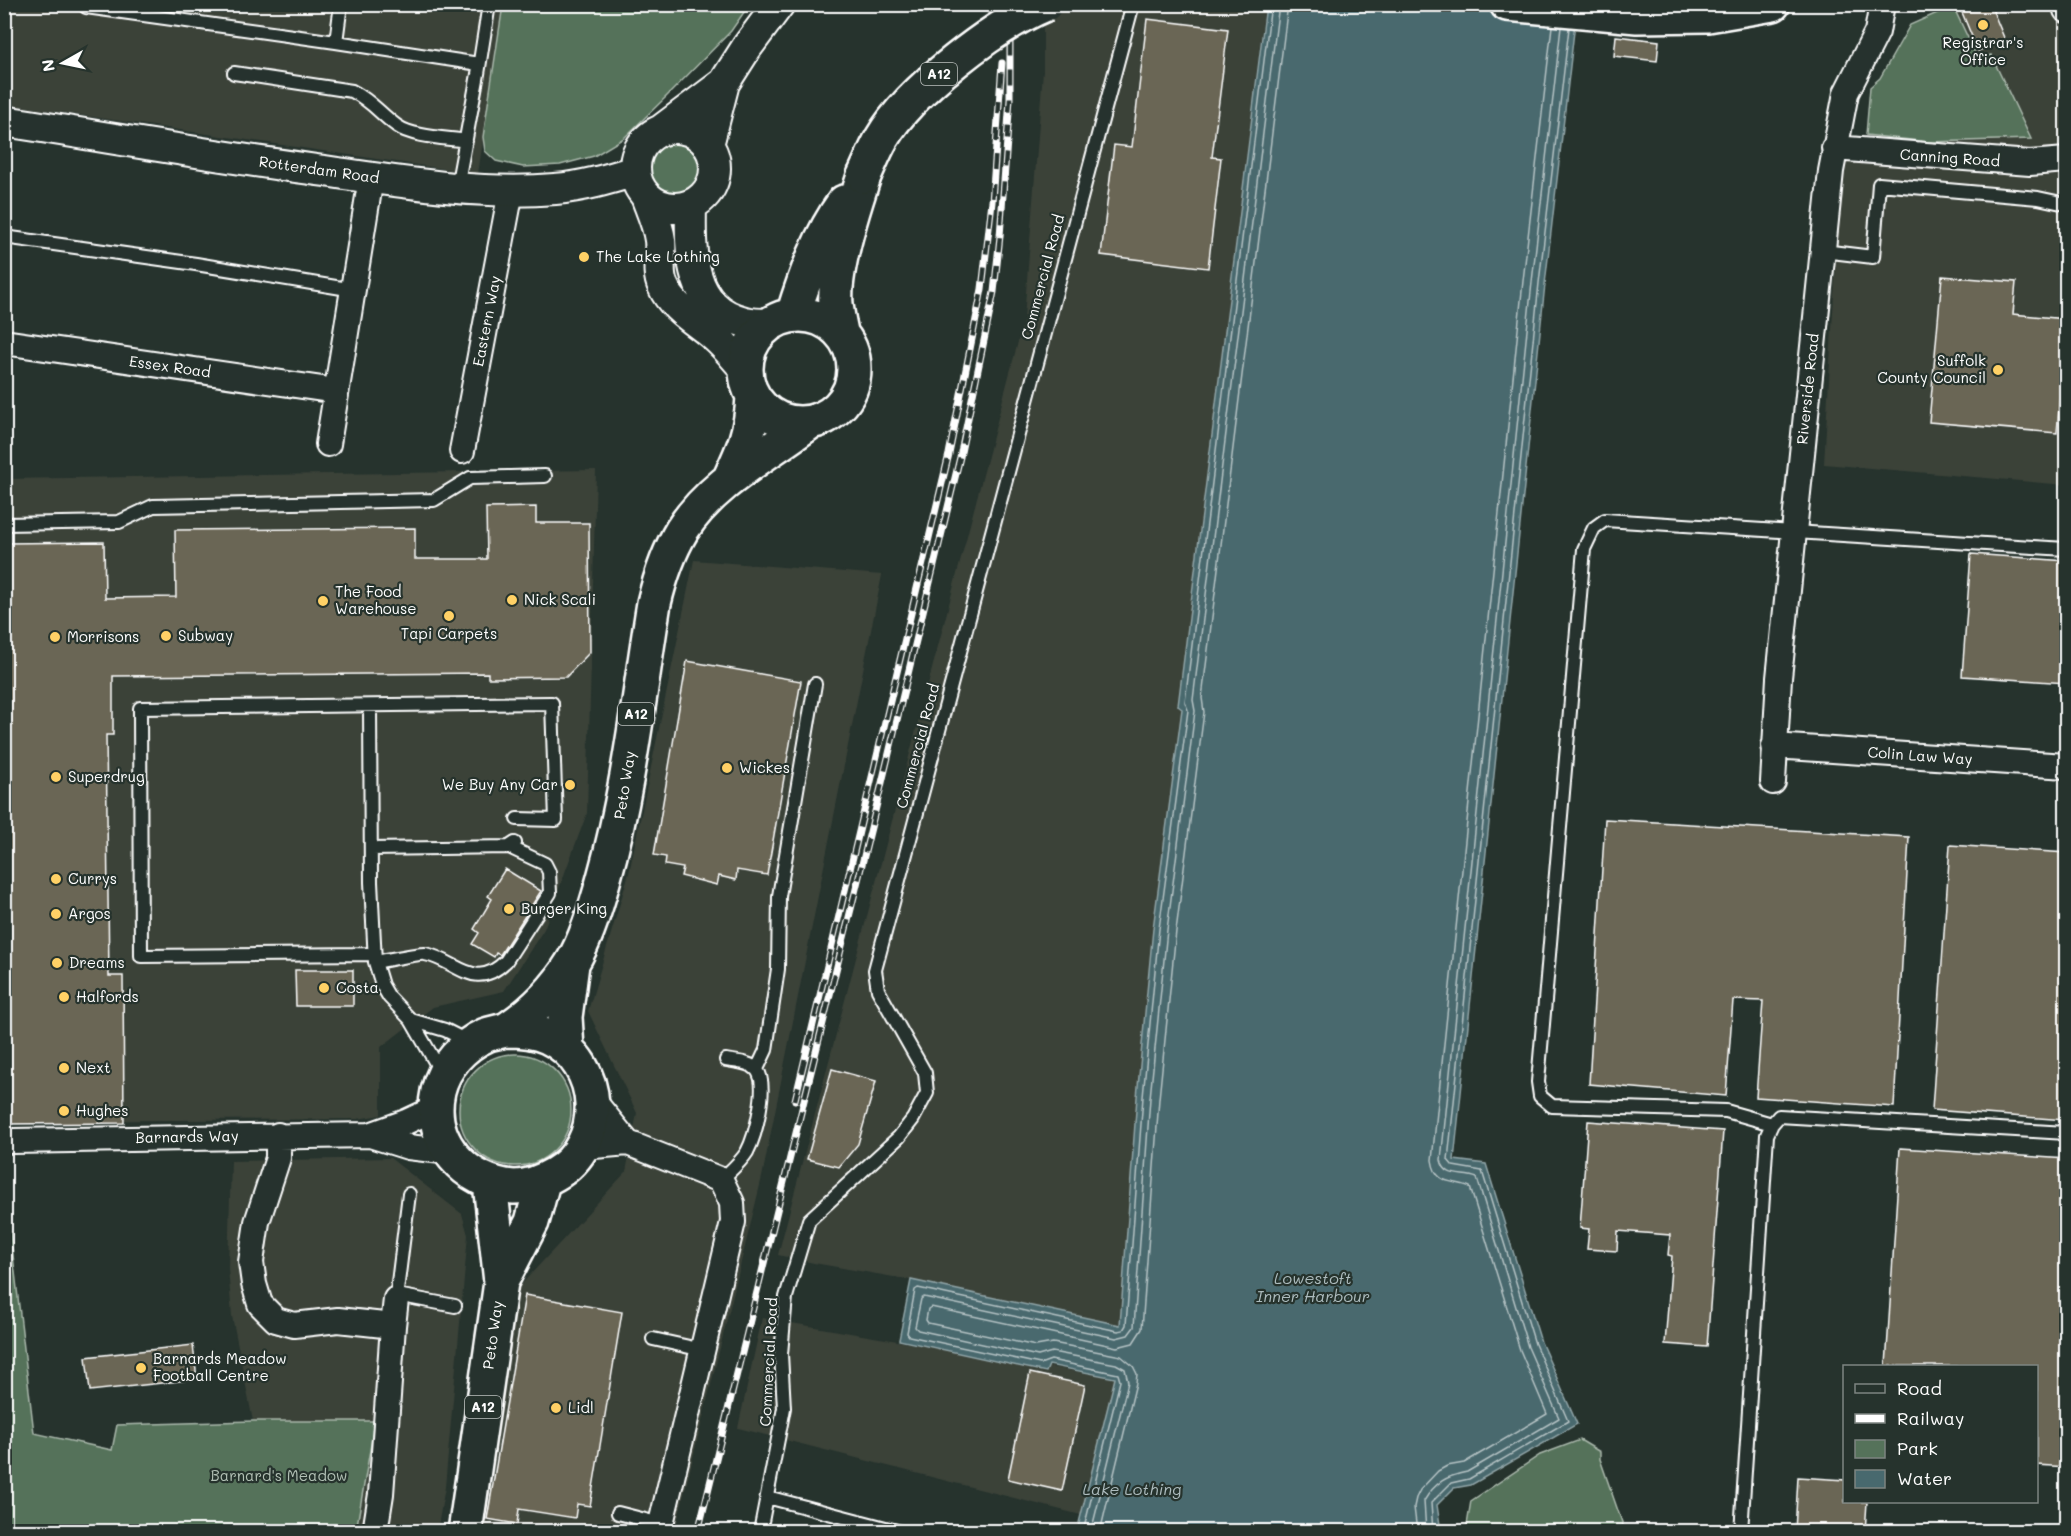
<svg xmlns="http://www.w3.org/2000/svg" width="2071" height="1536" font-family="Mali,sans-serif">
<rect width="100%" height="100%" fill="#26332d"/>
<filter id="ink" filterUnits="userSpaceOnUse"><feTurbulence type="fractalNoise" baseFrequency=".0167" numOctaves="2"/><feDisplacementMap in="SourceGraphic" scale="12" xChannelSelector="R" yChannelSelector="G"/><feConvolveMatrix kernelMatrix="1 2 1 2 8 2 1 2 1" color-interpolation-filters="sRGB"/></filter>
<g filter="url(#ink)">
<path fill="#3b4239" d="M1957,4L2066,5V485L1824,464L1842,159L1870,136L1929,142L1991,55L1978,60L1953,6Z
M5,5H503L478,174L5,104Z
M1043,5H1265L1178,706L1182,708L1120,1325L911,1280L814,1263L778,1255L1024,319L1043,71Z
M596,470L587,813L544,929L504,991L433,1007L381,1047V1115L357,1119L5,1121L4,479Z
M694,560L882,575L762,1177L675,1531L474,1532L517,1289L626,1172L637,1113L588,1011L629,873Z
M390,1158L462,1214L468,1235L445,1487L437,1531H356L375,1421H253L232,1316L228,1268L231,1161Z
M762,1318L1115,1378L1081,1515L738,1428Z"/>
<path fill="#55725a" stroke="#aab8ac" stroke-width="1.5" d="M503,5V4L749,5L731,31L666,97L624,138L594,156L560,165L523,167L496,161L485,151L483,137Z
M1953,6L1978,59L1991,55L2031,139L1929,142L1866,135L1870,87L1880,78L1910,25Z
M649 167a26 26 0 1 1 52 0a26 26 0 1 1-52 0Z
M459 1110a56 56 0 1 1 112 0a56 56 0 1 1-112 0Z
M4,1179L34,1433L112,1450L117,1425L253,1421H375L356,1531H5Z
M1580,1440L1600,1452V1459L1625,1531H1466L1471,1501L1540,1455Z"/>
<path fill="#48696e" stroke="#91a5a8" stroke-width="1.5" d="M1266,5H1577L1545,284L1454,1160L1486,1164L1541,1342L1577,1424L1471,1485L1454,1488L1437,1505L1440,1525L1439,1531H1077L1115,1378L1049,1365L1046,1372L899,1340L911,1280L1120,1325L1137,1097L1153,929L1182,709L1178,706Z"/>
<g fill="none" stroke-linecap="round" stroke-linejoin="round">
<path stroke="#b6c3c5" stroke-width="1.5" d="M1083,1532L1120,1381L1118,1374L1051,1360L1040,1364L909,1336L907,1333L915,1290L918,1288L1118,1331L1123,1330L1126,1325L1143,1097L1159,929L1188,710L1185,702L1271,4
M1091,1532L1128,1382L1125,1369L1116,1364L1052,1352L1038,1356L918,1330L915,1327L921,1299L924,1297L1116,1338L1128,1335L1134,1327L1150,1098L1167,930L1195,711L1193,700L1279,4
M1100,1532L1136,1383L1137,1374L1133,1366L1121,1356L1053,1343L1036,1346L928,1323L926,1320L928,1309L931,1307L1117,1347L1133,1343L1142,1329L1159,1099L1176,931L1204,712L1202,698L1288,4
M1417,1532L1414,1507L1416,1498L1420,1490L1438,1471L1447,1466L1464,1463L1547,1414L1520,1350L1470,1187C1453,1179 1436,1187 1432,1160L1523,281L1552,26
M1426,1532L1424,1501C1435,1482 1447,1476 1467,1472L1559,1418L1528,1347L1477,1178C1463,1172 1445,1179 1441,1160L1532,282L1561,27
M1433,1532L1431,1503L1451,1483L1469,1479L1568,1421L1535,1344L1482,1171L1453,1166L1448,1160L1539,283L1569,28"/>
</g>
<path fill="#6b6654" stroke="#fff" stroke-width="1.5" d="M1974,4H1990L2005,40L1978,51L1961,10Z
M1147,19L1228,29L1212,157L1221,158L1208,268L1101,255L1114,145L1132,147Z
M1616,36L1659,41L1657,61L1614,56Z
M1942,276L2016,282L2013,314L2066,319L2057,433L1929,422Z
M536,507V523H589L590,652L566,677L488,678V673L113,676V735H106L109,976H123L124,1123L4,1124V543L104,542L105,598L176,597L175,530L415,528V559H487L486,508Z
M1971,554L2067,561V683L1962,676Z
M687,661L801,681L767,875L737,870L736,880L719,876L717,885L681,876L683,868L665,865L666,857L654,855Z
M1605,819L1909,837L1894,1107L1756,1097L1763,1001L1733,1000L1726,1096L1589,1084Z
M1950,845L2067,853L2066,1120L1932,1110Z
M505,869L541,891L500,955L496,953L494,957L472,944L479,933L474,929L492,899L488,896Z
M295,970H353V1006H296Z
M832,1069L876,1081L858,1144L839,1167L807,1159Z
M1588,1121L1723,1131L1707,1347L1665,1344L1672,1256L1668,1255L1670,1235L1618,1231L1617,1251L1587,1249L1589,1229L1580,1228Z
M1900,1148L2067,1159V1467L2037,1465V1366H1886Z
M525,1295L622,1312L590,1506L577,1504L575,1518L519,1509L517,1524L487,1519Z
M193,1345L197,1379L90,1391L86,1357Z
M1030,1373L1085,1385L1062,1491L1008,1479Z
M1798,1477L1845,1480V1502H1867L1865,1532H1795Z"/>
<g fill="none" stroke-linecap="round" stroke-linejoin="round">
<defs>
<path id="service" d="M341,4L336,42L479,64
M86,7L336,42
M234,73L352,91C373,102 379,113 397,126C412,137 447,138 466,141
M457,187L478,74L489,4
M4,237L196,264L354,290
M1823,251L1873,257L1879,184L2038,198L2066,204
M4,524L119,522L153,506L434,500L470,478L545,476
M370,706L371,882L375,962L382,985L389,997L411,1020L441,1072
M371,849L509,847L515,843
M373,954L141,956L140,708L552,703L556,820L517,819
M375,962C383,961 420,953 425,954C457,960 474,993 506,961L550,893L549,872L545,864L509,847
M411,1020L445,1030L469,1042
M757,1069L766,1050L778,969L779,896L815,684
M1772,1124L1726,1111L1552,1106L1540,1096L1538,1082L1584,549L1594,528L1605,520L2066,549
M721,1180C730,1171 740,1163 747,1152C755,1137 769,1085 757,1070C750,1062 737,1062 726,1060
M397,1295L455,1306
M396,1299L409,1194
M653,1339L703,1350
M767,1497L901,1532
M618,1513L661,1524
M760,1532L784,1408L781,1354L786,1297L809,1220L899,1137L913,1119L927,1093L925,1073L878,990L875,970L1133,4
M1741,1532L1767,1135L1772,1124L1779,1116L2066,1133"/>
<path id="minor" d="M2065,4L2066,10
M1834,148L2030,163L2066,160
M4,342L336,391
M328,444L371,178
M462,451L511,191
M1774,746L2066,766
M1773,782L1779,678L1831,171L1846,93L1877,32L1882,4
M593,1100L628,1143
M278,1135V1158L257,1222L251,1262L254,1284L260,1304L276,1320L294,1325L338,1320L393,1326L381,1494L375,1532
M370,1135L406,1122L436,1108
M13,1141L370,1135L408,1147L450,1152
M583,1147L628,1143L721,1180L732,1203L733,1222L659,1532
M393,1326L396,1299"/>
<path id="tertiary" d="M4,121C106,137 208,155 310,169C389,180 476,196 555,189C582,187 609,179 635,171
M635 168a40 40 0 1 1 80 0a40 40 0 1 1-80 0Z
M660,131L724,83
M708,145L724,83L747,47L779,4
M646,196C651,210 658,225 660,240C662,255 656,271 663,286C673,309 696,320 714,336C726,346 736,359 746,370
M691,205C690,252 689,309 745,322C752,324 761,324 769,324"/>
<path id="trunk" d="M1507,4L1637,16L1708,15L1773,4
M746 369a54 54 0 1 1 108 0a54 54 0 1 1-108 0Z
M793,315C805,276 820,235 844,202
M841,332C839,323 837,314 836,304C833,270 853,209 864,176
M729,480C744,448 751,433 753,397
M506,1030C520,1030 535,1031 548,1037C604,1063 607,1144 555,1174C543,1181 529,1187 514,1187C466,1184 427,1141 438,1091C444,1066 463,1045 486,1035C494,1032 502,1032 509,1028C534,1011 556,989 572,963C586,940 597,904 604,878C629,789 639,695 654,603C660,578 668,553 682,530C711,484 766,455 809,423
M567,1049L565,1017L572,964
M501,1282L532,1222L543,1182
M465,1532L501,1282L490,1183"/>
</defs>
<use href="#service" stroke="#fff" stroke-width="16"/>
<use href="#minor" stroke="#fff" stroke-width="28"/>
<use href="#tertiary" stroke="#fff" stroke-width="34"/>
<use href="#trunk" stroke="#fff" stroke-width="38"/>
<use href="#service" stroke="#26332d" stroke-width="12"/>
<use href="#minor" stroke="#26332d" stroke-width="24"/>
<use href="#tertiary" stroke="#26332d" stroke-width="30"/>
<use href="#trunk" stroke="#26332d" stroke-width="33"/>
<defs>
<path id="rail" d="M795,1100L949,454L982,289L992,202L1002,63
M698,1532L880,791L960,457L994,292L1000,236L1010,99V4"/>
</defs>
<use href="#rail" stroke="#fff" stroke-width="7"/>
<use href="#rail" stroke="#26332d" stroke-width="4.5" stroke-dasharray="14" stroke-linecap="butt"/>
<defs>
<path id="trunk-bridge" d="M864,176C870,163 875,150 882,138C910,90 995,25 1046,4"/>
</defs>
<use href="#trunk-bridge" stroke="#fff" stroke-width="38" stroke-linecap="butt"/>
<use href="#trunk-bridge" stroke="#26332d" stroke-width="33"/>
</g>
</g>
<g fill="#ffd166" stroke="#26332d" stroke-width="2">
<circle cx="1983" cy="25" r="6"/>
<circle cx="584" cy="257" r="6"/>
<circle cx="1998" cy="370" r="6"/>
<circle cx="512" cy="600" r="6"/>
<circle cx="323" cy="601" r="6"/>
<circle cx="449" cy="616" r="6"/>
<circle cx="166" cy="636" r="6"/>
<circle cx="55" cy="637" r="6"/>
<circle cx="727" cy="768" r="6"/>
<circle cx="56" cy="777" r="6"/>
<circle cx="570" cy="785" r="6"/>
<circle cx="56" cy="879" r="6"/>
<circle cx="509" cy="909" r="6"/>
<circle cx="56" cy="914" r="6"/>
<circle cx="57" cy="963" r="6"/>
<circle cx="324" cy="988" r="6"/>
<circle cx="64" cy="997" r="6"/>
<circle cx="64" cy="1068" r="6"/>
<circle cx="64" cy="1111" r="6"/>
<circle cx="141" cy="1368" r="6"/>
<circle cx="556" cy="1408" r="6"/>
</g>
<g text-anchor="middle" stroke-width="4.5" stroke-linejoin="round" paint-order="stroke">
<g fill="#26332d" stroke="#bec2c0" stroke-width="1.5">
<rect x="921" y="63" width="36" height="22" rx="4.5"/>
<rect x="618" y="703" width="36" height="22" rx="4.5"/>
<rect x="465" y="1396" width="36" height="22" rx="4.5"/>
</g>
<g font-size="14" font-weight="bold" fill="#fff">
<text x="939" y="79">A12</text>
<text x="636" y="719">A12</text>
<text x="483" y="1412">A12</text>
</g>
<g font-size="15" fill="#fff" stroke="#26332d" text-anchor="start">
<text x="1983" y="48" text-anchor="middle">Registrar's<tspan x="1983" dy="17">Office</tspan></text>
<text x="596" y="262">The Lake Lothing</text>
<text x="1986" y="366" text-anchor="end">Suffolk<tspan x="1986" dy="17">County Council</tspan></text>
<text x="335" y="597">The Food<tspan x="335" dy="17">Warehouse</tspan></text>
<text x="524" y="605">Nick Scali</text>
<text x="449" y="639" text-anchor="middle">Tapi Carpets</text>
<text x="178" y="641">Subway</text>
<text x="67" y="642">Morrisons</text>
<text x="739" y="773">Wickes</text>
<text x="68" y="782">Superdrug</text>
<text x="558" y="790" text-anchor="end">We Buy Any Car</text>
<text x="68" y="884">Currys</text>
<text x="521" y="914">Burger King</text>
<text x="68" y="919">Argos</text>
<text x="69" y="968">Dreams</text>
<text x="336" y="993">Costa</text>
<text x="76" y="1002">Halfords</text>
<text x="76" y="1073">Next</text>
<text x="76" y="1116">Hughes</text>
<text x="153" y="1364">Barnards Meadow<tspan x="153" dy="17">Football Centre</tspan></text>
<text x="568" y="1413">Lidl</text>
</g>
<g font-size="15" fill="#fff" stroke="#26332d">
<text transform="translate(1950 158) rotate(4)" y="5">Canning Road</text>
<text transform="translate(319 170) rotate(8)" y="5">Rotterdam Road</text>
<text transform="translate(1043 277) rotate(-75)" y="5">Commercial Road</text>
<text transform="translate(487 321) rotate(-79)" y="5">Eastern Way</text>
<text transform="translate(170 367) rotate(8)" y="5">Essex Road</text>
<text transform="translate(1808 389) rotate(-84)" y="5">Riverside Road</text>
<text transform="translate(918 746) rotate(-75)" y="5">Commercial Road</text>
<text transform="translate(1920 756) rotate(4)" y="5">Colin Law Way</text>
<text transform="translate(625 785) rotate(-81)" y="5">Peto Way</text>
<text transform="translate(187 1137) rotate(-1)" y="5">Barnards Way</text>
<text transform="translate(493 1335) rotate(-82)" y="5">Peto Way</text>
<text transform="translate(769 1362) rotate(-87)" y="5">Commercial Road</text>
</g>
<g font-size="15" fill="#b2c0b5" stroke="#26332d">
<text x="279" y="1481">Barnard's Meadow</text>
</g>
<g font-size="16" font-style="italic" fill="#adbcbe" stroke="#26332d">
<text x="1313" y="1284">Lowestoft<tspan x="1313" dy="18">Inner Harbour</tspan></text>
<text x="1132" y="1495">Lake Lothing</text>
</g>
</g>
<rect width="2071" height="1536" fill="none" stroke="#26332d" stroke-width="24"/>
<rect x="12" y="12" width="2047" height="1512" fill="none" stroke="#fff" stroke-width="2" filter="url(#ink)"/>
<rect x="1843" y="1365" width="195" height="138" fill="#26332d" stroke="#7d8581" stroke-width="1.5"/>
<rect x="1855" y="1384" width="30" height="9" fill="#26332d" stroke="#7d8581" stroke-width="1.5"/>
<text x="1897" y="1395" font-size="18" fill="#ffffff">Road</text>
<rect x="1855" y="1414" width="30" height="9" fill="#ffffff" stroke="#7d8581" stroke-width="1.5"/>
<text x="1897" y="1425" font-size="18" fill="#ffffff">Railway</text>
<rect x="1855" y="1440" width="30" height="18" fill="#55725a" stroke="#7d8581" stroke-width="1.5"/>
<text x="1897" y="1455" font-size="18" fill="#ffffff">Park</text>
<rect x="1855" y="1470" width="30" height="18" fill="#48696e" stroke="#7d8581" stroke-width="1.5"/>
<text x="1897" y="1485" font-size="18" fill="#ffffff">Water</text>
<g transform="translate(63 63) rotate(261)" stroke="#26332d" stroke-width="4.5" paint-order="stroke">
<path d="M0-4.5L10 22L0 15L-10 22Z" fill="#ffffff"/>
<text y="-9" font-size="16" font-weight="bold" text-anchor="middle" fill="#ffffff">N</text>
</g>
</svg>
